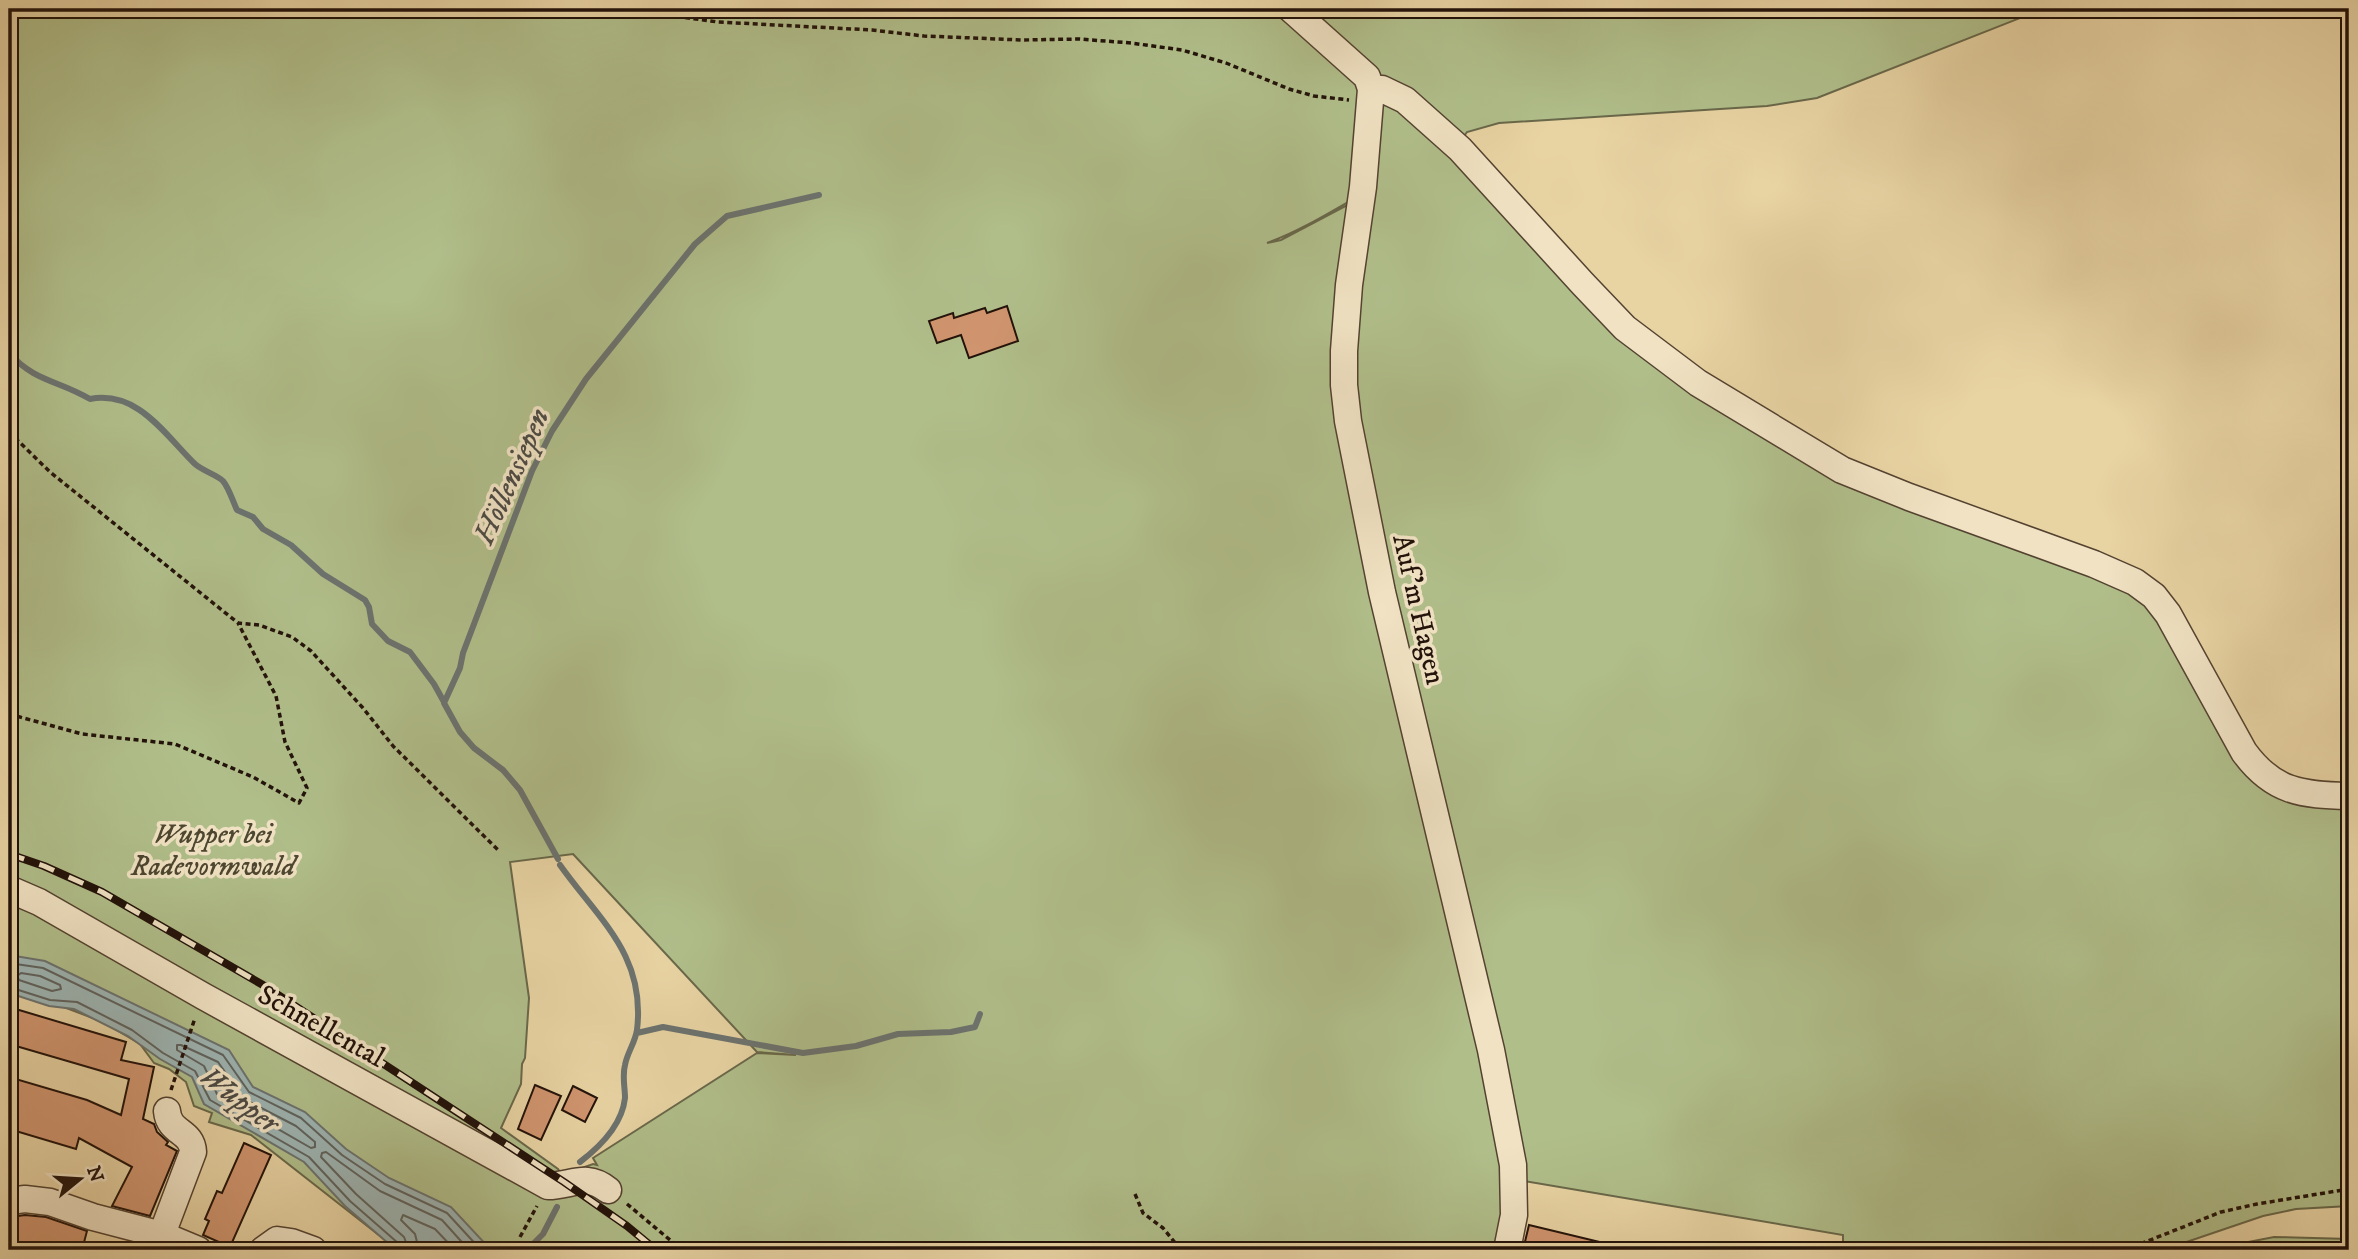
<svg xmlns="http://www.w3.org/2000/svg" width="2358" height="1259" font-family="'IM FELL DW Pica',serif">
<rect width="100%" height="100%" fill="#e8d3a3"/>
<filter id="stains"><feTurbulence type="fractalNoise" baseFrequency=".00286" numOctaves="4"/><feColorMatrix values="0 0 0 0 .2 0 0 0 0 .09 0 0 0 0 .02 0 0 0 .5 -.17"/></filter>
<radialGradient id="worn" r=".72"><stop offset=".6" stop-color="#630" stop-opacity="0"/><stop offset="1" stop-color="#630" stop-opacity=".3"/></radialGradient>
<path fill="#b0be8a" stroke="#69684a" stroke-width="2" fill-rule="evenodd" d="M9,9H1269L1441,140L1564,270L1763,428L2138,586L2257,779L2349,800V1206L2296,1209L2263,1216L2163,1250H1843V1235L1524,1181L1390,590L1351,385L1369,190C1337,208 1301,231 1267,243L1281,240L1353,202L1335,349L1503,1163L1501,1229L1495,1250H398L251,1135L209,1122L212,1113L194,1106L186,1082L169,1069L154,1063L140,1044L103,1022L48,1001L9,989ZM573,854L757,1052L796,1055L757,1053L593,1158L597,1165L593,1164L562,1175L558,1169L501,1128L521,1084L522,1064L525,1058L529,998L510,862Z
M1292,9H2043L1817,98L1767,106L1499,123L1467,132L1459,143Z
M2274,1237L2349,1239V1250H2207Z"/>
<path fill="#9db4b2" stroke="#6c736f" stroke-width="2" d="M9,955L45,961L229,1050L253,1087L305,1112L346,1149L389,1178L451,1207L491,1250H396L345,1206L304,1162L204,1104L192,1077L160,1059L128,1036L74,1009L49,1006L9,993Z"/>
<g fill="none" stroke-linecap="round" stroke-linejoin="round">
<path stroke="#60635e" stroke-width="2" d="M9,963L43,968L223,1055L249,1092L301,1118L342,1155L385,1184L447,1213L481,1250
M21,973L40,976L60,985L61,989L52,991L19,980L17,976Z
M9,987L50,1000L77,1002L132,1030L163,1053L195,1071L210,1100L309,1157L350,1201L398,1243L400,1250
M177,1045H181L218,1062L244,1099L296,1126L315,1142V1147L311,1148L217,1094L204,1066L177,1050Z
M409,1250L404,1237L356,1194L321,1157L322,1153L326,1152L380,1191L442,1220L469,1250
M419,1250L415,1234L401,1220L403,1215L435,1229L455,1250"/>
<path stroke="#6c736f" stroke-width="6" d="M9,353C35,382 58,380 90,399C138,390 165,435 195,464C203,471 217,475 223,481C229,488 233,502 237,510L253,517L263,529L291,545L323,574L365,600L369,607L372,624L388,641L410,652L434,684L444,702
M558,859L520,790L503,770L474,748L460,732L444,703L460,668L463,653L532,471L552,431L586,379L695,244L727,216L819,195
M560,865C599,920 646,955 637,1030C635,1043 627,1053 625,1065C622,1076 625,1087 625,1098C622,1125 601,1146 580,1162
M637,1033L663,1027L803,1053L856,1046L898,1034L951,1032L975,1027L980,1014
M527,1250L543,1234L557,1207"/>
</g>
<path fill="#d0956f" stroke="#22120a" stroke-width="2" d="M1007,306L1018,341L969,358L961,335L937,343L929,321L953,313L954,318L985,308L987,313Z
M9,1007L126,1042L121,1060L154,1067L143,1119L154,1124L157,1132L168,1142L166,1145L177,1151L150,1216L112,1206L132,1167L79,1138L76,1149L9,1129V1077L87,1100L121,1115L129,1079L9,1044Z
M535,1085L561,1096L541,1140L518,1129Z
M573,1086L597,1098L585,1122L562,1110Z
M244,1143L271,1155L230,1247L203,1235L209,1221L205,1219L217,1191L222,1193Z
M25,1215L46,1217L87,1231L82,1250H10L18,1216Z
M1529,1225L1608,1244L1607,1250H1523Z"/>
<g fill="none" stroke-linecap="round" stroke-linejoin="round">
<defs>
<path id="minor" d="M1291,9L1367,77L1371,89L1363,187L1349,285L1344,351V385L1348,421L1382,592L1491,1050L1513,1165L1514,1215L1507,1250
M1371,89H1382L1405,100L1460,149L1583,284L1625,328L1698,383L1842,470L1909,497L2094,564L2135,582L2154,596L2168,614L2244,752C2273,792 2302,795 2349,796
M9,889L39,902L203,996L548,1186C571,1186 586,1172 608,1190
M9,1201L25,1199L50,1202L93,1217L162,1235L198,1250
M156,1250L193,1152C192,1130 169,1134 167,1111
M263,1250L277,1240L291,1242L313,1250"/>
</defs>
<use href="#minor" stroke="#544230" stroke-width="29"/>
<path stroke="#22120a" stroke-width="3.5" stroke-dasharray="5 3.5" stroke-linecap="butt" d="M592,9L652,13L718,22L872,30L924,36L1022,40L1079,39L1131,43L1182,50L1226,63L1289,89L1314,96L1349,100
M9,432L50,472L238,623L259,625L292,637L311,651L363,708L393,746L498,850
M9,714L82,734L175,744L253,777L299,803L307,788L285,742L276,696L238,623
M171,1090L195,1018
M1135,1194L1143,1213L1163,1228L1181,1250
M627,1204L682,1250
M520,1237L537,1206
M2125,1250L2221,1212L2257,1204L2349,1189"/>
<use href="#minor" stroke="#f0e2c3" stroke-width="26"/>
<defs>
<path id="rail" d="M9,854L44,866L102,892L263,985L564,1182L627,1226L656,1250"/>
</defs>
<use href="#rail" stroke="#22120a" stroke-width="8"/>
<use href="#rail" stroke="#f0e2c3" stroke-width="5" stroke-dasharray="16" stroke-linecap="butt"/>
</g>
<g text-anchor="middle" stroke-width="7" stroke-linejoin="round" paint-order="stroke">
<g font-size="28" fill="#22120a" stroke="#f0e2c3">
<text transform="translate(1420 609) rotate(77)" y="10">Auf'm Hagen</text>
<text transform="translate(322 1025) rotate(29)" y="10">Schnellental</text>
</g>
<g font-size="28" font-style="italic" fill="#4d4630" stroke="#f0e2c3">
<text x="213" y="843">Wupper bei<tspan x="213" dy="32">Radevormwald</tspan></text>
</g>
<g font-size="30" font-style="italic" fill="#4d4b45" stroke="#f0e2c3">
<text transform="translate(511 476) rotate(-66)" y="10">Höllensiepen</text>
<text transform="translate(240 1099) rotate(37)" y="10">Wupper</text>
</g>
</g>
<rect width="2358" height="1259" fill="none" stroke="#e8d3a3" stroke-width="35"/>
<rect x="10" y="10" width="2337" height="1238" fill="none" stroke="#22120a" stroke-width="3.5"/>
<rect x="18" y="18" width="2323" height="1224" fill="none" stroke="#22120a" stroke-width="2"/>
<g transform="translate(80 1179) rotate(72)" stroke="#f0e2c3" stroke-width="5" paint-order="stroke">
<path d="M0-5L12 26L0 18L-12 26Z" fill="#22120a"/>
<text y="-10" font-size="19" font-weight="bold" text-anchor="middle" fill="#22120a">N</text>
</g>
<rect width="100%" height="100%" filter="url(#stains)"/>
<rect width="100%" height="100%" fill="url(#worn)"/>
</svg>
